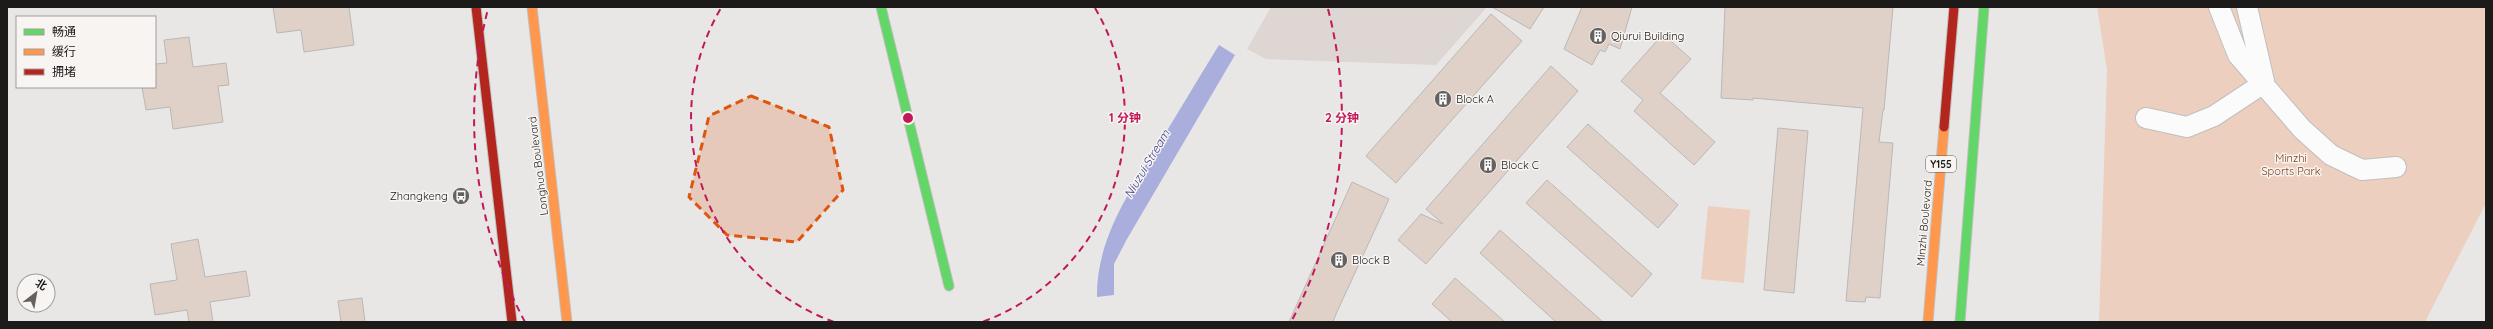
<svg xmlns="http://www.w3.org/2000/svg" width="2493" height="329" font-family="Quicksand,'Noto Sans SC',sans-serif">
<rect width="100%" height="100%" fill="#e9e7e6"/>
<path fill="#ddd6d2" d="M1271,7H1487L1436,65L1266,59L1247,49Z"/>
<path fill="#edcfbf" d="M2097,7H2486V203L2425,322H2099L2107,70Z
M1708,206L1750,210L1744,283L1701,279Z"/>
<path fill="#a9aedc" d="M1219,45L1235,55L1127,239L1114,264V295L1097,297C1096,239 1131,189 1160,142C1180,110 1199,77 1219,45Z"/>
<path fill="#dfd0c8" stroke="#bab8b7" d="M273,7H349L354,45L304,52L301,30L277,33Z
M1492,7H1544L1530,29Z
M1582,7H1632L1620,49L1609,44L1605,52L1600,50L1592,65L1564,49Z
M1725,7H1893L1884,110H1883L1879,142L1893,143L1880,298L1866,297L1865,302L1846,301L1863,108L1753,98V100L1721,98Z
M1491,14L1522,41L1396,183L1366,156Z
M1663,34L1691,59L1660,93L1715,142L1694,165L1634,111L1643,100L1621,81Z
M189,37L193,67L226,63L229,85L218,86L223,122L173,129L170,107L146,110L142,87H155V64L167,63L164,40Z
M1551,66L1578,91L1426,264L1398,240L1421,214L1443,224L1426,209Z
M1588,124L1678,205L1658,228L1567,147Z
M1778,128L1808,131L1794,293L1764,290Z
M1547,180L1652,274L1632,297L1526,203Z
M1352,182L1389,199L1336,314L1333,322H1289Z
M1500,230L1603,322H1556L1480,253Z
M198,239L205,277L246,271L250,296L210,302L213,322H189L187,310L155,315L150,284L177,280L171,244Z
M1455,278L1505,322H1452L1432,304Z
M362,298L365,322H341L338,301Z"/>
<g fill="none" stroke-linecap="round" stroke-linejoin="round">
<defs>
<path id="street" d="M2219,7L2238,55L2302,129L2331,155L2362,170L2396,167
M2247,7L2264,81
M2146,118L2187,127L2214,116L2264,83"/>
<path id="fast" d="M881,7L949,286
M1960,322L1984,7"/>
<path id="slow" d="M532,7L567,322
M1928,322L1944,127"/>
<path id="jam" d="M476,7L512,322
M1944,127L1954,7"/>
</defs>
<use href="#street" stroke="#c0bfbe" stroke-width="22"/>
<use href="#fast" stroke="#c0bfbe" stroke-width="11"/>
<use href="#slow" stroke="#c0bfbe" stroke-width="11"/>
<use href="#jam" stroke="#c0bfbe" stroke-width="11"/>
<use href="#street" stroke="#fcfbfb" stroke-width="20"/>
<use href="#fast" stroke="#63d668" stroke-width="9"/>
<use href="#slow" stroke="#ff974d" stroke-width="9"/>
<use href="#jam" stroke="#b3261e" stroke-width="9"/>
</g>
<path fill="#de560d" fill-opacity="0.2" stroke="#de560d" stroke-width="3" stroke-dasharray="8 5" stroke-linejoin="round" d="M751,96L829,127L843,190L797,242L727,235L689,197L709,116Z"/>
<g fill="none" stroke="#c2185b" stroke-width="2" stroke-dasharray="7 5">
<path d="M834 322A217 217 0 0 1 721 8M1095 8A217 217 0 0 1 982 322"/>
<path d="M525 322A434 434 0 0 1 488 9M1328 9A434 434 0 0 1 1291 322"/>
</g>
<defs>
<symbol id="building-disc" viewBox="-11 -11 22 22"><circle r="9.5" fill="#646261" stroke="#f8f4f2"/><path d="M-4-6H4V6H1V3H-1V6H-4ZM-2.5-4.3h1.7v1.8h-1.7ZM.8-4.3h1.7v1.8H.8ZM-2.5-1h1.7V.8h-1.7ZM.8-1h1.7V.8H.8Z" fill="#fff"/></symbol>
<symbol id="bus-disc" viewBox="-11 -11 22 22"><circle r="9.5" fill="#646261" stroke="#f8f4f2"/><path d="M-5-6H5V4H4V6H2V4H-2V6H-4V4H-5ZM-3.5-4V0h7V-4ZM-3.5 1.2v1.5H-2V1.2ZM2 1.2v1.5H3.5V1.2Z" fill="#fff"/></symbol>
</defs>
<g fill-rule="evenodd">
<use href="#building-disc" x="1588" y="26" width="20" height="20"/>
<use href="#building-disc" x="1433" y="89" width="20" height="20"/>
<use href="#building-disc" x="1478" y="155" width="20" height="20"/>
<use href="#bus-disc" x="451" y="186" width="20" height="20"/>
<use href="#building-disc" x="1329" y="250" width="20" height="20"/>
</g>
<g text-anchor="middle" stroke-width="3" stroke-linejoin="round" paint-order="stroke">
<rect fill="#f8f4f2" stroke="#5e5c5b" stroke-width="1" x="1926" y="156" width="30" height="16" rx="3"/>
<g font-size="10" font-weight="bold" fill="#1c1b1a">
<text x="1941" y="168">Y155</text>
</g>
<g font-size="11" fill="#1c1b1a" stroke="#f8f4f2" text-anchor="start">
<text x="1611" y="40">Qiurui Building</text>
<text x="1456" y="103">Block A</text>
<text x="1501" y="169">Block C</text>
<text x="448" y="200" text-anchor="end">Zhangkeng</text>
<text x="1352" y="264">Block B</text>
</g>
<g font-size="11" fill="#7f3e16" stroke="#f8f4f2">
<text x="2291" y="162">Minzhi<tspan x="2291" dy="13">Sports Park</tspan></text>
</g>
<g font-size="11" fill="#1c1b1a" stroke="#f8f4f2">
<text transform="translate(538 166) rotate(-97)" y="4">Longhua Boulevard</text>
<text transform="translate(1924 223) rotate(-85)" y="4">Minzhi Boulevard</text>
</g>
<g font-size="12" font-style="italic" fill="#3f408f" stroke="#f8f4f2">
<text transform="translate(1147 164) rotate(-59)" y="4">Niuzui Stream</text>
</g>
</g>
<circle cx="908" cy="118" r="6" fill="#c2185b" stroke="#f8f4f2" stroke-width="2"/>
<g font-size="12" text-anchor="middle" font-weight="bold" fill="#c2185b" stroke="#f8f4f2" stroke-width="3" stroke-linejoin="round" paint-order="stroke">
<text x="1125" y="122">1 分钟</text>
<text x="1342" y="122">2 分钟</text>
</g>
<rect width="2493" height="329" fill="none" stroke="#1c1b1a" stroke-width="16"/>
<rect x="16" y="16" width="140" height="72" fill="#f8f4f2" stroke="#a09d9c"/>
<rect x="24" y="29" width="20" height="6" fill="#63d668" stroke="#a09d9c"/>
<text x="52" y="36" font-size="12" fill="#1c1b1a">畅通</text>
<rect x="24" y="49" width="20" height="6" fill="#ff974d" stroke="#a09d9c"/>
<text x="52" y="56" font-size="12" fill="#1c1b1a">缓行</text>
<rect x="24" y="69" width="20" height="6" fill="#b3261e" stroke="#a09d9c"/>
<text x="52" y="76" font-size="12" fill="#1c1b1a">拥堵</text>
<g transform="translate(36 293) rotate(31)"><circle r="19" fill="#f8f4f2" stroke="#a09d9c"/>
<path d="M0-3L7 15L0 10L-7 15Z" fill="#646261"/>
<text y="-6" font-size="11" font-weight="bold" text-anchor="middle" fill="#1c1b1a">北</text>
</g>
</svg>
